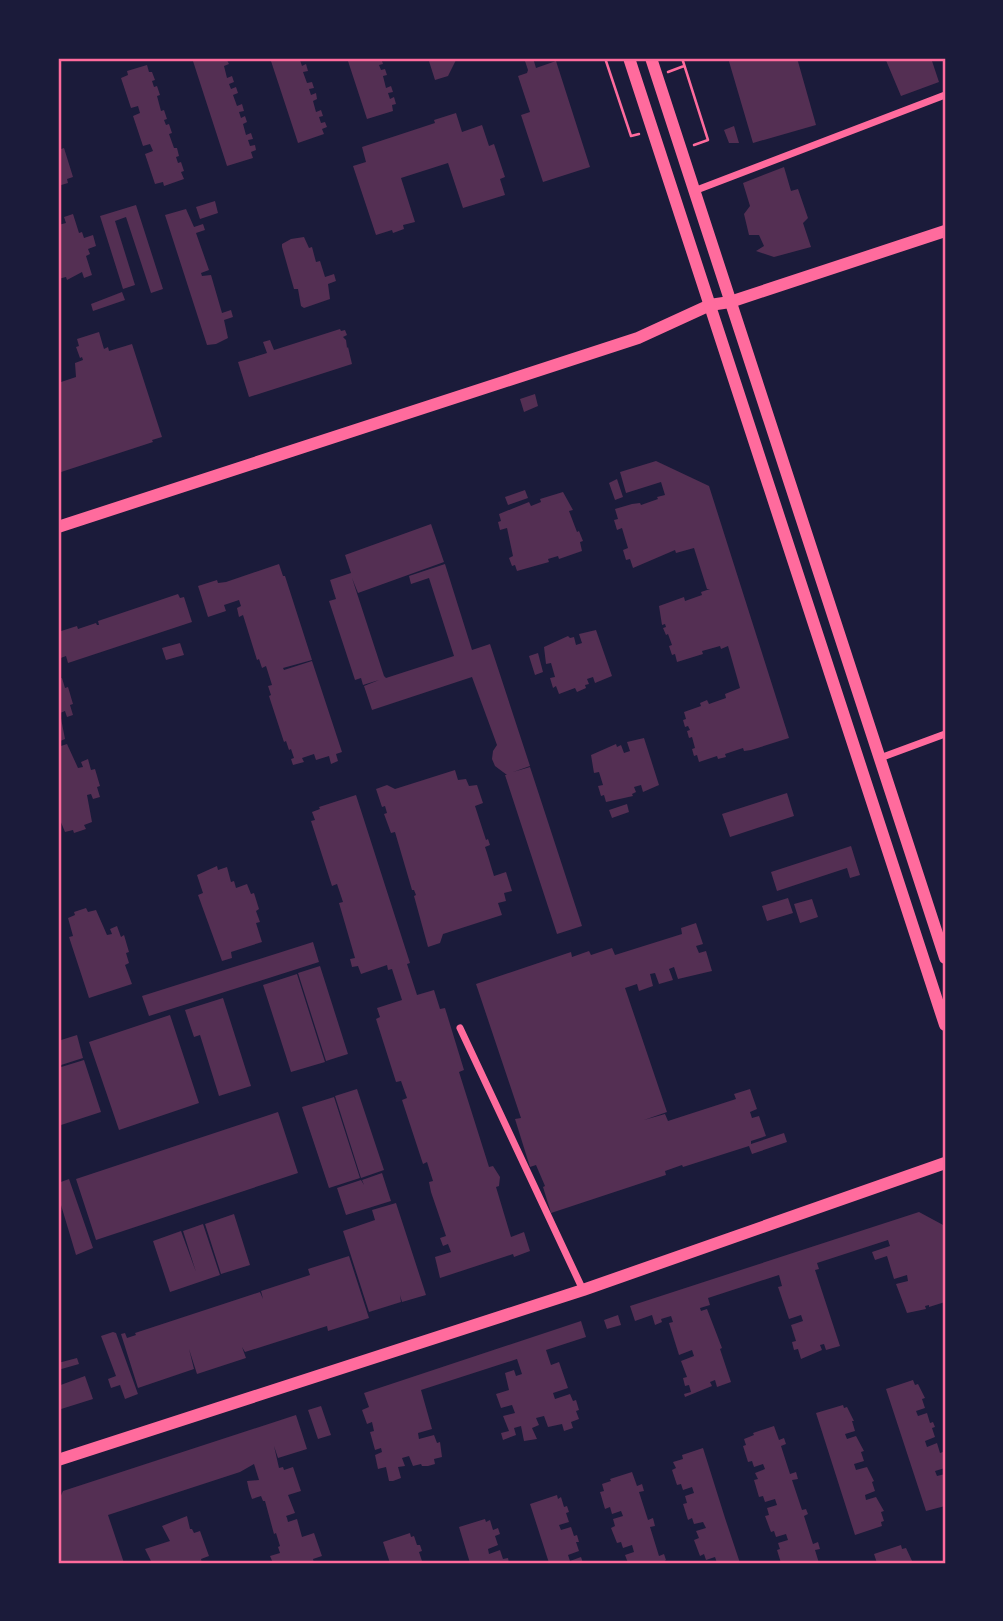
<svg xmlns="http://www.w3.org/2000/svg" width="1003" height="1621" font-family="'DM Sans',sans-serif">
<rect width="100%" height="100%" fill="#1b1b3a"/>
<path fill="#542f53" d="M192,58H226L229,64L224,66L227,78L232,76L234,82L229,84L231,89L236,87L238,93L233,95L237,106L242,104L244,111L239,112L241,118L245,116L247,122L243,124L246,135L251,133L253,139L248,140L250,146L255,145L256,150L251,152L253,158L227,166Z
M270,58H306L300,60L302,66L306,64L308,71L303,72L307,83L312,82L314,88L309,89L311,95L316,93L317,99L313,101L316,112L321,110L323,116L319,117L321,123L325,122L327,127L322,129L324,134L298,143Z
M347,58H381L383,64L379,65L381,70L385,69L387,75L383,76L386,88L391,86L393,92L388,93L390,99L394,97L396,104L392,105L393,111L367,119Z
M428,58H457L448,76L435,80Z
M524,58H533L536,68L556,61L590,167L543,182L521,115L530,112L518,76L527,73L528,70Z
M728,58H797L816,125L753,143Z
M885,58H931L939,82L901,96Z
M147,65L149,72H152L155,80L152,81L154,87L157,86L160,95L157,96L161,111L164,110L167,119L164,120L166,125L169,124L172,133L169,134L174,148H177L179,156L176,157L178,163L181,162L184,171L181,172L184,179L164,186L163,182L155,184L145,154L153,151L150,144L143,146L133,116L140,113L138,106L131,108L121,78L128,75L127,71Z
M456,113L462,132L482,125L489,146L494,144L505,177L500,179L505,195L463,208L448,163L401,178L415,222L403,225L404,229L393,233L392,230L376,235L353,166L366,162L362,147L435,123L434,120Z
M734,126L739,143H729L724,130Z
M64,148L73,177L67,179L68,183L58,186V150Z
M784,167L791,191L798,189L808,218L803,223L811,247L774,257L756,251L764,246L759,235H749L744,214L750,206L743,183Z
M215,201L218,213L200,219L196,207Z
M136,205L163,289L151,293L126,217L115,221L135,285L123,289L100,216Z
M186,209L194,227L203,224L205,230L196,233L209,270L201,273L202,276L211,275L222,313L231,310L233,317L224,320L228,338L216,344L207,345L165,215Z
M73,214L79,233L82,232L84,238L93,235L96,246L88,249L90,254L86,256L92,275L84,278L82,272L67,280L66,277L58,279V225L66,223L64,217Z
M304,237L309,248L312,247L316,262L320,261L325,277L334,274L336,281L328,284L330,299L304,308L301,306L298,289H294L282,247V244L291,239Z
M122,292L125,300L93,311L91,304Z
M340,329L341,331L345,330L347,335L343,337L346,340L347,348L348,347L352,364L249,397L238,362L267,353L263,342L270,340L274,350Z
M99,332L104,349L108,347L109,351L132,344L162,437L152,440L153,442L58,473V383L76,377L75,363L83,360L82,357L80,358L76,347L79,346L77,339Z
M535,394L538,406L524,412L520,399Z
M656,461L709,486L789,738L751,750L744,751L743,748L725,754L726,757L718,759L717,756L699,762L697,755L694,756L692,749L695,748L692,737L689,738L687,731L690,730L688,726L685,727L683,720L686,719L684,712L701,706L700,703L707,700L709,704L726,698L725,694L740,688L728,646L721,649L720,646L702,651L703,654L677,662L675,654L672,655L669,646L672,645L668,634L666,635L663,628L666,627L665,624L662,625L659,606L684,597L685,601L702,595L701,592L710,589H707L694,548L676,553L675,550L633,568L630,559L626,560L623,550L628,548L622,528L617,530L614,520L618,519L615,509L632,504L640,503L641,505L658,499L657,497L665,495L661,482L626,493L620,472Z
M617,479L623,497L615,500L609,483Z
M525,490L528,498L508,505L505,497Z
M563,492L573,510L569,511L577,532L579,531L583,541L580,542L582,551L559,559L558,556L548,559L549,562L517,571L515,565L512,566L509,558L513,556L507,528L500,530L498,522L501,521L499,514L529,502L531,506L541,502L540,499Z
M431,524L444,562L358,593L352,578L384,676L386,678L454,656L429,578L411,584L409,576L445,564L472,650L490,644L530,766L513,772L530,767L582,926L557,934L505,775H507L495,766L492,759L493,751L497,745L472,677L372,710L364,686L379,680L363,685L361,678L355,680L329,601L336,599L330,580L351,573L345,555Z
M279,564L283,576H285L312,660L283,668L284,670L312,661L342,752L336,754L338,761L331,764L329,756L316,760L314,754L302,758L304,762L293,765L291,759L294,758L291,749L289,750L286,741L284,742L269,696L271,695L268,686L272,685L266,666L262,668L259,659L257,660L243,615L239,617L237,608L241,606L239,600L224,605L226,611L208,617L198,586L217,580L218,583L226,582Z
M178,594L180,598L184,597L192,622L68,663L66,656L58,659V632L77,626L78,629L96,623L97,625H99L98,621Z
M596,630L612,676L595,683L593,677L587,679L589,684L585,685L586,688L577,692L575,688L559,694L556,686L553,688L550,678L555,677L551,663L546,664L544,647L568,636L570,638L574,637L576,645L582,643L579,634Z
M180,643L184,655L166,660L162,648Z
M538,653L543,672L535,675L529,656Z
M62,678L65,688L68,687L73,704L70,705L73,715L67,717L65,711L60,713L65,739L58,742V679Z
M644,738L659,785L643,792L641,785L634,787L636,792L632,794L633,796L606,802L604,795L601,796L598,786L603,785L599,772L594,773L591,755L616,744L617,747L621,745L624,753L630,751L627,742Z
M67,744L78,768L83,767L81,762L88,759L91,770L95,769L100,786L97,787L100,797L93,799L91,794L87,795L92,822L84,825L86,829L74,833L73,830L65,832L58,815V747Z
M455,770L458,780L466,779L469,786L477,785L483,803L475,806L486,840L488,839L490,845L485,847L487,853L494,876L506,872L512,891L504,893L506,901L498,903L502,915L443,934L440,943L428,947L414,896L416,895L414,890H412L395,832L391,833L384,814L387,813L385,806L382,807L376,789L387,785L395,789Z
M787,793L794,816L730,837L722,814Z
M356,795L410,963L407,964L417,995L434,990L440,1009L445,1008L464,1070L459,1072L489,1167L493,1166L500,1177L499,1186L496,1187L511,1237L524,1232L530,1251L514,1257L513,1254L440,1278L435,1257L451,1252L448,1244L443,1246L440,1238L446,1236L431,1192L429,1182L433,1181L427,1162L423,1164L402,1100L407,1098L401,1081L396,1082L376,1019L380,1017L377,1008L402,1000L392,969L388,970L387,965L361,974L358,966L352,967L350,959L355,958L339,903L343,902L337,884L332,886L311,821L315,820L312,812L320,809L319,807Z
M627,804L629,812L612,818L609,810Z
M851,846L860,875L850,878L847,868L777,891L771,872Z
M217,866L218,870L227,867L231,882L234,881L236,888L247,884L251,894L254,893L259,909L256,911L260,922L256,923L262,942L231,952L232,958L222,961L198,895L203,893L197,875Z
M788,898L793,913L767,921L762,906Z
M812,899L818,917L800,923L794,904Z
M86,908L88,912L96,910L107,935L112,934L110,929L117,926L121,937L124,935L129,952L126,953L129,963L125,965L132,984L89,998L69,937L73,936L68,918L75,915L74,912Z
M696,923L703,944L696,946L699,953L706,951L712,971L678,979L674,967L669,969L673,980L659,984L655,973L650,974L653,986L639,991L637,984L625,988L667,1112L644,1120L665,1114L668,1121L736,1099L734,1094L750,1089L757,1109L750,1112L752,1118L759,1116L766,1136L751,1141V1144L784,1133L787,1142L752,1154L749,1146L683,1167L682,1165L665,1171L666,1175L551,1213L543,1187L545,1186L536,1165L530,1167L515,1119L521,1118L476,984L571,952L572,957L589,951L591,955L612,948L615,955L682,934L681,928Z
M313,942L319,962L149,1016L142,996Z
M320,966L348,1054L326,1061L298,973Z
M297,974L325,1062L291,1072L263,985Z
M223,998L251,1086L219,1096L200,1035L194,1037L185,1010Z
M170,1015L199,1103L119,1130L89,1042Z
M77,1035L83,1058L58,1066V1041Z
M84,1060L101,1112L58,1126V1068Z
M357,1089L384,1170L361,1178L335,1096Z
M334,1097L360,1178L329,1188L302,1107Z
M278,1112L298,1173L96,1240L76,1179Z
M382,1173L391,1201L346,1215L337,1188L361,1180L364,1185L362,1180Z
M69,1179L93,1248L76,1255L58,1195V1183Z
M396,1203L426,1295L402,1302L400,1295L401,1302L369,1312L343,1231L375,1220L372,1210Z
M919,1212L945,1226V1302L929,1307V1305L925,1306L926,1309L907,1313L896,1284L908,1281L907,1275L894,1279L887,1256L875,1260L872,1252L890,1246L888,1240L817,1263L819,1269L815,1270L840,1346L826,1350L824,1344L820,1345L822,1350L801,1359L798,1349L794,1350L792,1342L796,1341L791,1325L803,1321L801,1315L789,1319L778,1287L782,1286L779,1275L708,1298L710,1305L700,1308L701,1311L707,1309L722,1348L720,1349L731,1382L717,1387L715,1380L710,1382L712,1386L685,1397L684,1394L691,1392L689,1385L685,1386L683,1378L687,1377L681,1361L694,1356L692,1350L679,1355L669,1323L673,1322L671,1316L661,1319L662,1322L655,1325L652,1315L635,1321L630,1306Z
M234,1214L250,1265L221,1274L205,1224Z
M203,1224L220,1275L170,1292L153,1241L181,1231L196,1272L183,1231Z
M349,1256L369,1318L328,1331L327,1326L245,1352L242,1347L246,1358L197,1374L189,1349L194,1369L138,1388L121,1334L125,1333L127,1338L136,1335L135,1333L260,1292L263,1299L261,1291L310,1275L308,1269Z
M618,1315L621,1325L607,1329L604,1320Z
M581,1321L586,1337L546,1350L551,1365L559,1362L568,1388L553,1393L555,1399L570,1394L573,1401L576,1400L579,1410L576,1411L579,1419L571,1422L573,1428L564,1431L562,1424L548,1427L544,1416L536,1418L539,1425L532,1428L537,1439L524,1441L521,1426L514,1428L516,1435L503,1440L501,1433L509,1431L503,1416L515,1413L512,1405L501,1408L496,1394L509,1390L505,1373L514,1370L516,1376L522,1374L517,1359L421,1390L432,1429L418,1433L419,1439L434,1435L437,1443L440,1442L442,1457L434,1459L435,1464L428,1466H422L421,1464L413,1466L409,1456L402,1458L405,1466L398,1467L401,1478L393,1481H389L386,1467L378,1469L375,1455L382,1452L381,1448L375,1450L370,1432L374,1431L372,1422L367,1424L362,1410L369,1407L364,1393Z
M113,1332L116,1333L138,1394L125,1399L120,1385L111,1388L108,1379L116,1376L101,1336Z
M77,1358L79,1364L58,1370V1363Z
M85,1376L93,1399L58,1410V1386Z
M913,1380L915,1385L918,1384L925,1398L922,1399L925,1408L916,1411L918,1416L927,1413L930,1423L933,1422L935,1427L932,1428L935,1437L925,1441L927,1447L937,1443L940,1453L943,1452L945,1457L943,1458L945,1468L935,1471L937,1476L945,1474V1506L926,1511L886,1389Z
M843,1405L844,1408L847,1407L854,1421H852L855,1431L845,1434L847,1439L856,1436L864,1451L861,1452L864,1461L854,1464L856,1470L867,1467L874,1481L872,1482L875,1491L865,1495L866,1500L876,1497L884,1511L881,1512L884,1521L881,1522L882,1526L855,1535L816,1413Z
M321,1406L331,1435L318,1439L308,1410Z
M296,1415L307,1449L278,1458L274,1446L279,1468L283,1467L284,1470L293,1467L301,1491L288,1495L295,1513L286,1516L287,1518L288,1522L297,1519L302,1537L314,1533L322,1556L313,1559L314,1563H273L270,1556L280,1553L278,1547L280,1546L276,1533L274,1534L265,1501H263L261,1496L252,1499L249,1490L247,1481L259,1480L254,1464L240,1472L108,1515L124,1563H62L58,1551V1502L63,1491Z
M774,1426L779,1440L784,1438L786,1444L781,1446L790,1474L796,1472L798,1479L792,1480L802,1510L806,1509L808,1514L804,1516L813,1544L818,1542L820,1549L815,1550L819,1563H781L777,1550L780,1549L778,1543L788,1540L786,1534L776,1537L774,1531L771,1532L765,1516L769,1515L767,1508L777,1505L775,1499L765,1502L763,1496L759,1497L754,1480L758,1479L755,1473L765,1469L763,1464L754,1467L752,1461L748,1462L743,1446L746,1445L744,1439L754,1435L753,1433Z
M703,1448L725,1518L740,1563H717L715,1557L706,1560L704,1554L700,1556L694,1540L699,1538L696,1531L706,1528L703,1522L694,1524L692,1518L688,1520L683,1504L687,1503L685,1496L694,1493L692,1487L683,1490L681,1484L677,1485L672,1470L676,1468L673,1462L683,1459L682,1455Z
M632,1472L637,1486L642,1484L644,1491L639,1492L648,1520L653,1518L655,1526L650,1527L659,1556L664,1554L666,1560L662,1563H628L625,1555L634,1552L632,1545L623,1548L621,1542L617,1543L611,1528L615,1526L613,1519L623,1516L621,1511L612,1514L610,1507L605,1509L600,1492L604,1491L602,1484L611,1481L610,1479Z
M557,1495L558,1499L561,1497L564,1507L567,1506L569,1512L566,1513L569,1522L559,1525L561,1530L571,1527L574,1536L577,1535L579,1542H576L579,1551L568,1555L570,1561L581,1557L583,1563H549L530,1504Z
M187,1516L190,1529H192L194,1533L200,1531L209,1556L201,1559L202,1563H152L145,1549L170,1541L162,1526Z
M485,1519L486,1522L490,1520L493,1530L498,1528L500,1534L495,1536L498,1545L488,1549L489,1554L500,1550L503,1559L508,1558L509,1563H470L459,1527Z
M410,1533L411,1537L414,1536L417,1545H420L422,1551L419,1552L422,1561L415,1563H390L383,1542Z
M901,1545L902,1549L906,1548L913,1563H877L874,1554Z"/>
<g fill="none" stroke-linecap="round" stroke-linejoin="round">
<path stroke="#ff6b9d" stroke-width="2.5" d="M605,58L631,136L639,134
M682,58L708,140L694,145
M668,72L684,66"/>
<path stroke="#ff6b9d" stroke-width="7" d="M694,191L945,95
M880,758L945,734
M460,1028L583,1290"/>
<path stroke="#ff6b9d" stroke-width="12" d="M58,527L638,338L710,305L730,302L945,231
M58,1460L583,1290L945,1163"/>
<path stroke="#ff6b9d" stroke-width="12" d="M629,58L945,1025
M651,58L945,958"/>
</g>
<rect width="1003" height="1621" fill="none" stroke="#1b1b3a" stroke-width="119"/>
<rect x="60" y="60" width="884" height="1502" fill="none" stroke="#ff6b9d" stroke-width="2.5"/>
</svg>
